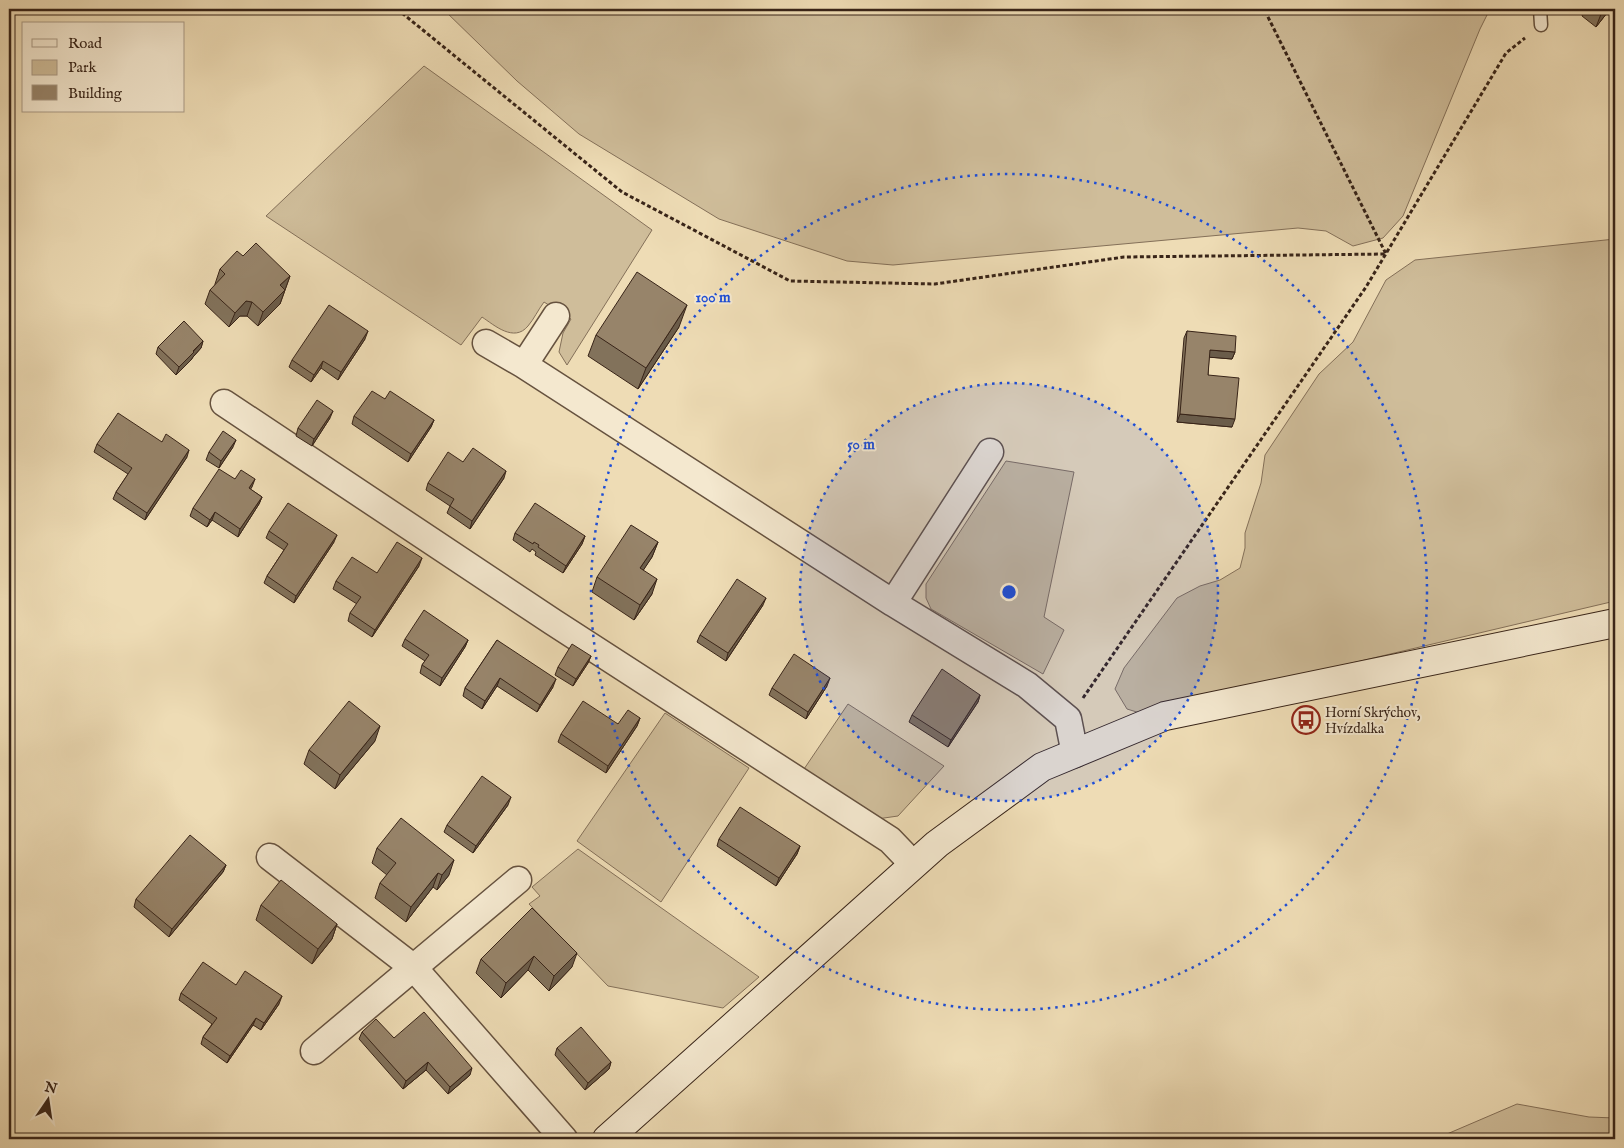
<svg xmlns="http://www.w3.org/2000/svg" width="1624" height="1148" font-family="'IM FELL English',serif">
<rect width="100%" height="100%" fill="#eedcb5"/>
<filter id="stains"><feTurbulence type="fractalNoise" baseFrequency=".004" numOctaves="4"/><feColorMatrix values="0 0 0 0 .2 0 0 0 0 .09 0 0 0 0 .02 0 0 0 .5 -.17"/></filter>
<radialGradient id="worn" r=".72"><stop offset=".6" stop-color="#630" stop-opacity="0"/><stop offset="1" stop-color="#630" stop-opacity=".3"/></radialGradient>
<path fill="#cfbd9a" stroke="#847059" d="M443,9H1490L1480,29L1403,216L1383,238L1353,246L1326,231L1298,228L893,265L847,261L719,219L579,134L517,81Z
M424,66L652,230L567,365L559,352L563,333L571,319L544,302C538,310 534,319 528,326C514,343 494,325 482,317L461,345L266,216Z
M1615,239V601L1140,713L1127,709L1115,689L1124,668L1177,598L1200,586L1220,580L1240,568L1245,548V533L1261,483L1265,455L1319,374L1353,342L1386,280L1415,260Z
M1006,461L1074,472L1044,617L1064,630L1043,674L931,609L926,598V584Z
M848,704L944,766L898,816L877,819L802,772Z
M665,713L749,768L661,902L577,841Z
M578,849L759,977L723,1008L608,986L529,904L540,896L532,887Z
M1517,1104L1589,1117L1615,1118V1139H1438L1440,1137Z"/>
<g fill="none" stroke-linecap="round" stroke-linejoin="round">
<defs>
<path id="lane" d="M1540,9L1541,25"/>
<path id="street" d="M486,343L524,365L893,603L1027,685L1068,719L1075,754
M524,365L556,316
M224,403L553,622L890,840L913,864
M893,603L990,452
M270,857L414,968L564,1139
M314,1051L518,880"/>
<path id="secondary" d="M607,1139L937,844L1042,767L1165,716L1615,623"/>
</defs>
<use href="#lane" stroke="#66523f" stroke-width="15"/>
<use href="#street" stroke="#66523f" stroke-width="29"/>
<use href="#secondary" stroke="#382418" stroke-width="30"/>
<path stroke="#382418" stroke-width="3" stroke-dasharray="4 2.5" stroke-linecap="butt" d="M397,9L622,192L790,281L935,284L1124,257L1386,254L1264,9
M1083,698L1366,287L1506,53L1525,38"/>
<use href="#lane" stroke="#f4e8cf" stroke-width="12"/>
<use href="#street" stroke="#f4e8cf" stroke-width="26"/>
<use href="#secondary" stroke="#f4e8cf" stroke-width="28"/>
</g>
<path fill="#82725b" stroke="#382418" d="M1584,9H1615V20L1607,13L1596,27L1582,16Z
M243,256L290,276L280,304L258,326L247,316H240L229,327L205,304L210,290L215,285V284L220,269Z
M679,327L638,389L588,356L596,335Z
M1187,331L1235,352L1232,359L1209,357L1208,375L1232,427L1177,422L1184,338Z
M365,339L338,380L321,368L311,382L289,367L292,360Z
M203,341L201,348L193,357L191,360L176,375L156,354L158,347Z
M385,399L434,420L431,427L408,462L352,424L354,416Z
M330,418L312,446L296,436L298,428Z
M162,442L187,457L145,520L113,499L116,492L128,474L94,452L97,444Z
M233,447L219,468L206,460L209,452Z
M463,462L504,478L470,529L447,513L450,506L426,490L428,483Z
M235,479L252,487L250,489L262,497L259,504L238,537L212,520L207,527L190,516L193,508Z
M269,531L334,542L294,603L264,583L267,576L284,550L266,538Z
M515,533L585,536L582,544L563,573L535,555L536,552L532,549L530,552L513,540Z
M658,542L652,557L643,570L652,594L634,620L592,592L597,577Z
M419,566L372,637L348,621L350,613L357,604L333,589L336,581L377,573Z
M763,605L726,661L697,642L700,635Z
M405,639L468,640L465,647L440,686L420,673L422,665L425,661L402,646Z
M497,640L553,687L537,712L497,686L482,709L463,696L465,688Z
M591,656L588,663L573,686L555,675L558,667Z
M827,686L806,719L769,695L772,688Z
M980,695L978,702L948,747L909,722L912,715Z
M640,718L637,726L606,773L558,742L561,734L618,724Z
M375,741L335,789L304,764L309,750Z
M508,805L473,853L444,832L447,825Z
M719,839L800,846L797,854L776,886L717,846Z
M377,848L449,875L437,890L433,887L406,922L375,898L380,883L387,875L372,863Z
M226,865L223,872L169,937L134,907L136,899Z
M261,905L337,924L332,939L312,964L256,920Z
M532,908L572,967L549,991L528,970L501,998L476,973L481,959Z
M236,985L279,1004L261,1030L253,1025L227,1063L201,1044L203,1037L212,1024L179,1000L181,993Z
M362,1032L394,1038L470,1075L448,1094L426,1070L403,1089L359,1039Z
M557,1048L611,1062L609,1069L585,1090L555,1055Z"/>
<path fill="#6a5c4a" stroke="#382418" d="M1603,9H1608L1607,13L1596,27Z
M290,276L280,304L258,326L263,312L280,285Z
M246,301L252,302L247,316H240L229,327L235,313Z
M687,305L679,327L638,389L646,368Z
M368,331L365,339L338,380L341,372Z
M203,341L201,348L193,357L191,360L176,375L179,367Z
M1210,350L1235,352L1232,359L1207,357Z
M323,361L321,368L311,382L314,375Z
M333,411L330,418L312,446L314,439Z
M1180,414L1235,419L1232,427L1177,422Z
M434,420L431,427L408,462L411,454Z
M236,440L233,447L219,468L221,461Z
M189,450L187,457L145,520L147,513Z
M506,471L504,478L470,529L472,521Z
M255,479L252,487L246,496L249,488Z
M262,497L259,504L238,537L240,529Z
M215,512L212,520L207,527L210,520Z
M337,535L334,542L294,603L296,596Z
M585,536L582,544L563,573L566,566Z
M658,542L652,557L635,583L640,568Z
M422,558L419,566L372,637L375,630Z
M657,579L652,594L634,620L640,605Z
M766,598L763,605L726,661L728,653Z
M468,640L465,647L440,686L442,678Z
M591,656L588,663L573,686L576,679Z
M500,678L497,686L482,709L485,701Z
M830,678L827,686L806,719L808,712Z
M556,679L553,687L537,712L540,705Z
M980,695L978,702L948,747L951,740Z
M640,718L637,726L606,773L608,766Z
M380,726L375,741L335,789L340,775Z
M511,797L508,805L473,853L476,846Z
M800,846L797,854L776,886L779,878Z
M454,860L449,875L437,890L442,875Z
M226,865L223,872L169,937L172,929Z
M438,873L433,887L406,922L411,907Z
M337,924L332,939L312,964L318,949Z
M577,953L572,967L549,991L554,976Z
M534,956L528,970L501,998L506,983Z
M282,996L279,1004L261,1030L264,1023Z
M256,1018L253,1025L227,1063L230,1056Z
M428,1062L426,1070L403,1089L406,1081Z
M611,1062L609,1069L585,1090L588,1083Z
M472,1068L470,1075L448,1094L450,1087Z"/>
<path fill="#97846a" stroke="#382418" d="M256,243L290,276L280,285L285,290L263,312L252,302L246,301L235,313L210,290L225,274L220,269L237,251L243,256Z
M637,272L687,305L646,368L596,335Z
M329,305L368,331L341,372L323,361L314,375L292,360Z
M184,321L203,341L193,351L194,352L179,367L158,347Z
M1187,331L1236,336L1235,352L1210,350L1208,375L1239,378L1235,419L1180,414Z
M372,391L385,399L390,391L434,420L411,454L354,416Z
M317,400L333,411L314,439L298,428Z
M118,413L162,442L166,434L189,450L147,513L116,492L132,468L97,444Z
M223,431L236,440L221,461L209,452Z
M473,448L506,471L472,521L450,506L454,499L428,483L448,452L463,462Z
M219,469L235,479L241,470L255,479L249,488L262,497L240,529L215,512L210,520L193,508Z
M288,503L337,535L296,596L267,576L288,544L269,531Z
M535,503L585,536L566,566L538,547L539,545L534,542L533,544L515,533Z
M631,525L658,542L640,568L657,579L640,605L597,577Z
M397,542L422,558L375,630L350,613L361,597L336,581L352,557L377,573Z
M737,579L766,598L728,653L700,635Z
M424,610L468,640L442,678L422,665L429,655L405,639Z
M497,640L556,679L540,705L500,678L485,701L465,688Z
M572,644L591,656L576,679L558,667Z
M794,654L830,678L808,712L772,688Z
M942,669L980,695L951,740L912,715Z
M349,701L380,726L340,775L309,750Z
M583,701L618,724L628,710L640,718L608,766L561,734Z
M482,776L511,797L476,846L447,825Z
M740,807L800,846L779,878L719,839Z
M401,818L454,860L442,875L438,873L411,907L380,883L396,863L377,848Z
M190,835L226,865L172,929L136,899Z
M281,880L337,924L318,949L261,905Z
M532,908L577,953L554,976L534,956L506,983L481,959Z
M203,962L236,985L245,971L282,996L264,1023L256,1018L230,1056L203,1037L217,1018L181,993Z
M424,1012L472,1068L450,1087L428,1062L406,1081L362,1032L376,1019L394,1038Z
M581,1027L611,1062L588,1083L557,1048Z"/>
<circle cx="1009" cy="592" r="209" fill="#1d4ed8" fill-opacity=".12"/>
<g fill="none" stroke="#1d4ed8" stroke-width="2.5" stroke-dasharray="2.5 5">
<circle cx="1009" cy="592" r="209"/>
<circle cx="1009" cy="592" r="418"/>
</g>
<defs>
<symbol id="bus-ring" viewBox="-11 -11 22 22"><circle r="9.5" fill="#f4e8cf" stroke="#8f2418" stroke-width="1.5"/><path d="M-5-6H5V4H4V6H2V4H-2V6H-4V4H-5ZM-3.5-4V0h7V-4ZM-3.5 1.2v1.5H-2V1.2ZM2 1.2v1.5H3.5V1.2Z" fill="#8f2418"/></symbol>
</defs>
<g fill-rule="evenodd">
<use href="#bus-ring" x="1290" y="704" width="32" height="32"/>
</g>
<g text-anchor="middle" stroke-width="4" stroke-linejoin="round" paint-order="stroke">
<g font-size="14" fill="#382418" stroke="#f4e8cf" text-anchor="start">
<text x="1325" y="717">Horní Skrýchov,<tspan x="1325" dy="16">Hvízdalka</tspan></text>
</g>
</g>
<circle cx="1009" cy="592" r="8" fill="#1d4ed8" stroke="#f4e8cf" stroke-width="2.5"/>
<g font-size="15" text-anchor="middle" font-weight="bold" fill="#1d4ed8" stroke="#f4e8cf" stroke-width="4" stroke-linejoin="round" paint-order="stroke">
<text x="713" y="302">100 m</text>
<text x="861" y="449">50 m</text>
</g>
<rect width="1624" height="1148" fill="none" stroke="#eedcb5" stroke-width="30"/>
<rect x="10" y="10" width="1604" height="1128" fill="none" stroke="#382418" stroke-width="2.5"/>
<rect x="15" y="15" width="1594" height="1118" fill="none" stroke="#382418"/>
<rect x="22" y="22" width="162" height="90" fill="#f4e8cf" stroke="#a99a86"/>
<rect x="32" y="39" width="25" height="8" fill="#f4e8cf" stroke="#a99a86"/>
<text x="68" y="48" font-size="15" fill="#382418">Road</text>
<rect x="32" y="60" width="25" height="15" fill="#cfbd9a" stroke="#a99a86"/>
<text x="68" y="72" font-size="15" fill="#382418">Park</text>
<rect x="32" y="85" width="25" height="15" fill="#97846a" stroke="#a99a86"/>
<text x="68" y="98" font-size="15" fill="#382418">Building</text>
<g transform="translate(48 1100) rotate(13)" stroke="#f4e8cf" stroke-width="4" paint-order="stroke">
<path d="M0-4L9 19L0 12L-9 19Z" fill="#382418"/>
<text y="-8" font-size="14" font-weight="bold" text-anchor="middle" fill="#382418">N</text>
</g>
<rect width="100%" height="100%" filter="url(#stains)"/>
<rect width="100%" height="100%" fill="url(#worn)"/>
</svg>
